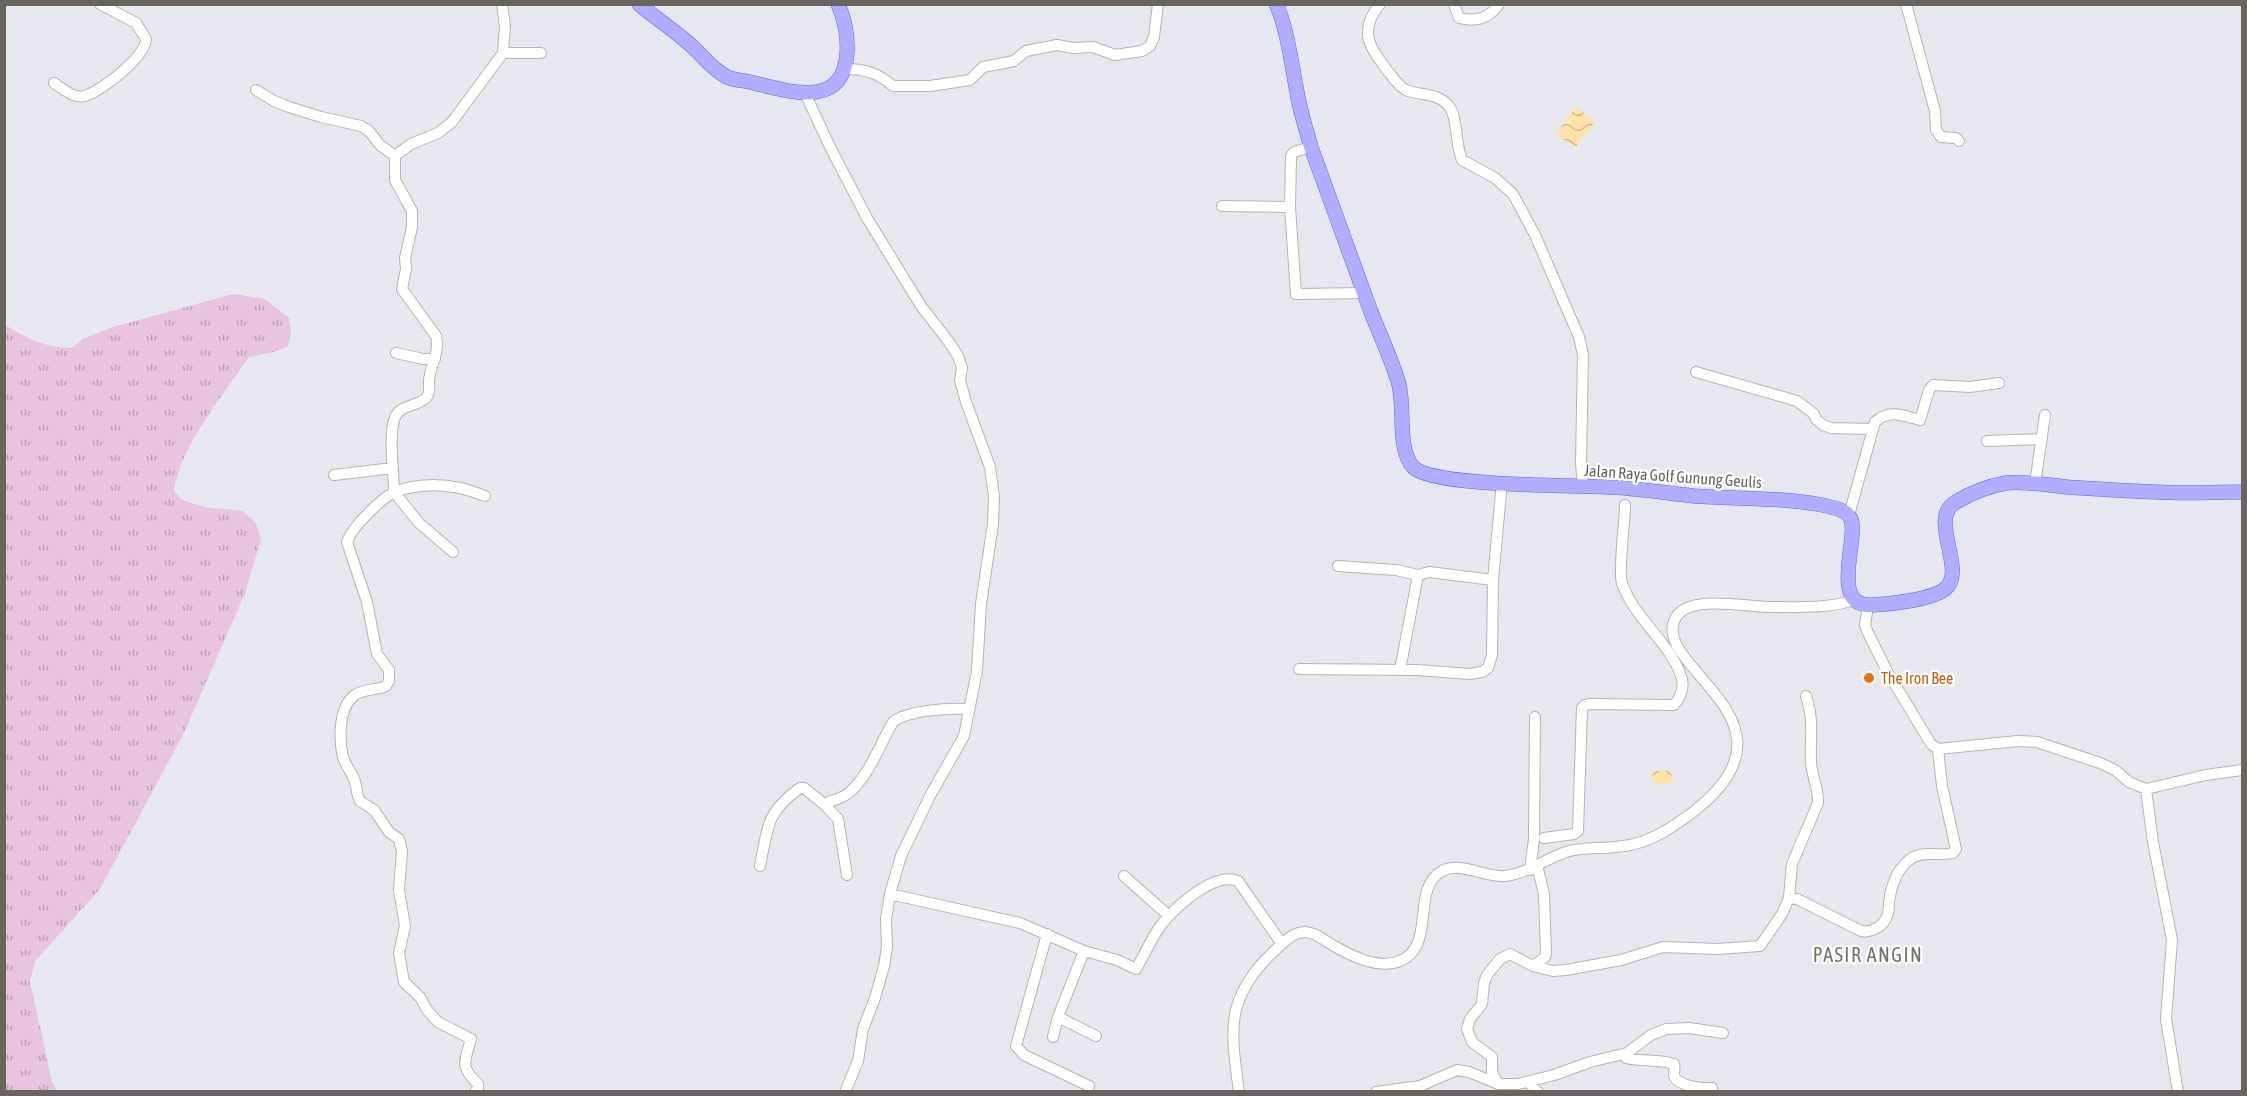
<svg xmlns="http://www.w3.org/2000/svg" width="2247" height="1096" font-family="'Asap Condensed',sans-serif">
<defs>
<pattern id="grass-tufts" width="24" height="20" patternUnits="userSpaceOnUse" patternTransform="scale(1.5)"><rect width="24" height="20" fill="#e8c4df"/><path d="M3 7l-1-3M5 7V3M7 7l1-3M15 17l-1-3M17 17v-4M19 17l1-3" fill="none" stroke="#c0a3b8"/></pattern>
<pattern id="water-waves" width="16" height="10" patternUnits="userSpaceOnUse" patternTransform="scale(1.5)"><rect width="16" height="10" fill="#ffe2a8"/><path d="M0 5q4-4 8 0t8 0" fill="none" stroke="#d2bb8c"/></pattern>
</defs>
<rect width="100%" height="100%" fill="#e7e7f0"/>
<path fill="url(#grass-tufts)" d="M233,294L265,299L289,318L291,332L288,346L274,352L249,357C223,395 181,445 174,491L182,500L204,507L243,511L256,523L261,539L245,593L184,733L100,889L35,961L30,981L52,1082L57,1091H5V325C28,339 44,347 71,348L85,338L113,327Z"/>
<path fill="url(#water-waves)" d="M1576,107L1595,122L1575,148L1556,134Z
M1653,771H1672V784H1653Z"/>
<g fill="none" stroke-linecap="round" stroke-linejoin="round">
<defs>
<path id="minor" d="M1380,4C1358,31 1369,46 1387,70C1392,76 1399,87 1406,90C1421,96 1437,92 1449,106C1458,117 1455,145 1462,160L1495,178L1513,194L1535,235L1579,337L1583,355L1581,463L1583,486
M1454,4L1459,18C1475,22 1489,19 1499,4
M1906,4L1935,111L1936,130L1941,137L1956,138L1959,141
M503,53H541
M846,69C865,69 878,73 893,86H930L970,80L983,67L1014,61L1026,51L1057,45L1073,48L1093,47L1115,55L1142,51L1150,46L1154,37L1158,4
M54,83C63,89 74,99 85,96C103,89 144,59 146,39L136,23L100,4
M256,90L274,101L289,107L321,117L361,126L369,131L380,145L395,156
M805,93L830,147L867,218L921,306L949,342L958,356L962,368L960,380L966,402L990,467L994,497L993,524L981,604L977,671L964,736L931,794L901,856L890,894L886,920L887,947L884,966L875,998L863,1029L858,1061L845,1092
M1311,147L1294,152L1291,156L1290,207L1296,294L1364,293
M1222,206L1290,207
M396,353L423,359H435
M1696,372L1797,401L1814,414L1816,419L1823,425L1831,428L1871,429
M1987,441L2042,439
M334,475L393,468
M2035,484L2045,415
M1849,515L1875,422C1889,409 1902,415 1920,420L1929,390L1933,385L1970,387L1999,383
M453,552L419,523L394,492C425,481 456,484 485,496
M1338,566L1396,570L1418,575
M1299,669L1417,670L1470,674L1482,672L1488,668L1492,655L1493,580L1502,482
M1400,670L1418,575L1429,572L1493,580
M1938,749L2018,741L2037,742L2100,763L2115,770L2129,782L2146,789L2206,775L2242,770
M2146,789L2153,842L2172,940L2166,1019L2178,1092
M824,804L838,819L847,875
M1544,838L1574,834L1578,831L1582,708L1585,705L1590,704L1674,705C1681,697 1685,686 1681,676C1671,644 1633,617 1622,583C1618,570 1625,523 1625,505
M760,866C768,827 766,812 800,788H804L824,804C833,800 844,798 850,792C870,774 880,744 893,722C908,710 949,708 968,709
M1530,870L1534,839L1535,717
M1124,876L1169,916
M890,894L1020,923L1084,951L1117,960L1136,969C1144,956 1150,941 1159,928C1172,909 1214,871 1238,881L1282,944
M1789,898L1797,899L1861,931C1871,933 1884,926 1887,916C1889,912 1889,907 1889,902C1891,887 1896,871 1908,861C1921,849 1937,857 1953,853L1956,849L1942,786L1938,749L1931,744L1888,673L1868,633L1865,625L1868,606
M1047,934L1016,1046L1024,1055L1089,1086
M1533,966L1553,971L1566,970L1621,960L1663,947L1717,949L1760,946L1782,914L1789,898L1792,864L1818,803C1819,788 1811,775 1811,761C1810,738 1814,718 1806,696
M1058,1017L1096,1036
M1053,1037L1058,1017L1084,951
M1624,1054L1626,1058C1642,1062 1659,1059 1674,1064C1675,1068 1674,1071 1674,1075C1676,1086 1703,1089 1712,1088
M1528,1082L1538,1092
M1498,1084L1492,1072V1057L1472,1042L1467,1029L1470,1019L1482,1004L1484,983L1487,975L1500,959L1510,954L1533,966L1544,958L1546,954L1544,894L1537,865
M475,1092L478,1088V1084C459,1066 465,1062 471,1039L438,1022L427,1010L420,997L404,982L399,953L405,926L399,890L402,851L399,839L389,832L374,810L360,801C356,794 357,786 354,779C351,771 345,765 343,757C339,740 338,707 355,695C363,689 377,690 386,686L389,681V670L377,654L367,602L347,542C352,527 380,500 394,492C394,472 388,435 395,417C400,405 418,406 426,398C430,394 429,387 429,381C430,365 440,353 436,336L402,289L406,269L405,258L412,227V211L395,180V156L411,144L438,133L452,122L503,53L505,26L502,4
M1239,1092C1231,1031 1224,999 1273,952C1281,945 1292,932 1305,932C1313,932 1322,938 1329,943C1349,955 1377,970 1400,961C1437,946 1410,889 1442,871C1461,861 1485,878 1506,876C1528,873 1545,859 1566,852C1582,847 1598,849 1615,847C1635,846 1653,839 1670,828C1833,725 1645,670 1676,617C1690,594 1747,607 1770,607C1793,607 1835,609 1855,599
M1376,1092L1420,1086L1457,1070L1469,1072L1498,1084H1518L1554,1075L1590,1062L1627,1053L1651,1035L1666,1029L1689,1028L1723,1033"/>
<path id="major" d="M639,4C654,17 671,28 686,41C700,52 711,69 727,77C735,81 745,80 754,83C791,92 843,109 847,53C848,36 845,20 838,4
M1276,4C1287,26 1292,67 1297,92C1300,111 1306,129 1311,147C1331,202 1351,257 1371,312C1380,335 1391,358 1398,381C1406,406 1396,447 1413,467C1432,487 1573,485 1607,487C1636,488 1665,493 1694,496C1736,499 1780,497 1822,505C1832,507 1847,510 1851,519C1859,539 1828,608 1873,605C1890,604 1931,600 1945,589C1968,571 1927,518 1956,502C1971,493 1989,486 2006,483C2026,481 2047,485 2067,487C2096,489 2125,491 2155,492C2184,494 2213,492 2242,492"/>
</defs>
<use href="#minor" stroke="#b6b6af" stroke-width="12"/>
<use href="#major" stroke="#5f65f2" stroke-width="15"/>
<use href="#minor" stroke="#fff" stroke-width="10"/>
<use href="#major" stroke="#b3adff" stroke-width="14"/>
</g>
<circle fill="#e8710a" stroke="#fff" stroke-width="2" cx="1869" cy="678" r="6"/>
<g text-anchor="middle" stroke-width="4.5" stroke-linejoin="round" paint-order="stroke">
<g font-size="16" fill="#67655e" stroke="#fff">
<text transform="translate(1673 476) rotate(4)" y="6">Jalan Raya Golf Gunung Geulis</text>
</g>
<g font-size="16" fill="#c56008" stroke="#fff" text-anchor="start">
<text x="1881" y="684">The Iron Bee</text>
</g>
<g font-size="20" letter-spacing="1.5" fill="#74726a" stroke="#fff">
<text x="1868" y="962">PASIR ANGIN</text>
</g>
</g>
<rect width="2247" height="1096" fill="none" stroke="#67655e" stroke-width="12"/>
</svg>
